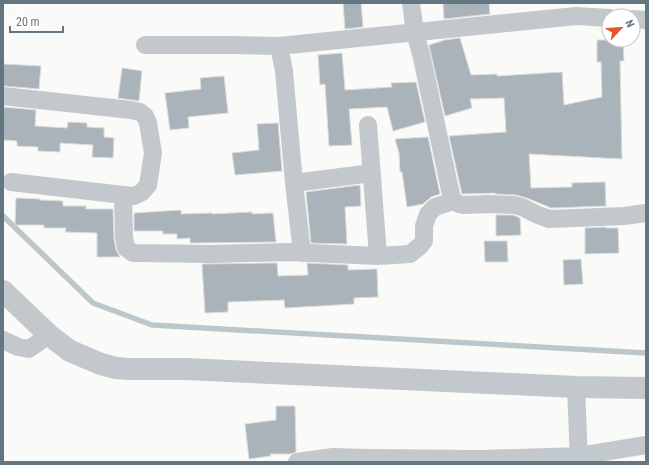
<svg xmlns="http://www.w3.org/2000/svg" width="649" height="465" font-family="'Roboto Condensed',sans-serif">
<rect width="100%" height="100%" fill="#fafaf8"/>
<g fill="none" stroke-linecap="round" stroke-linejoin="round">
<path stroke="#bbc7cb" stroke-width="5.5" d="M3,216L93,303L152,325L646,353"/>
</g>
<path fill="#aab3b9" stroke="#dcdcda" d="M343,3H361L363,27L345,29Z
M443,3H489L490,14L444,19Z
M460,38L471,75L497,74V76L562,72L564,105L602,97L601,62H597V40H623L624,61H620L622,159L529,154L531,188L572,187V183L605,182L606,206L551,208L527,198L516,195L495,194V193L462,194L449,136L506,132L504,98L470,99L472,108L445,116L429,45L445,40Z
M342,53L345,90L392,87L391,83L416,82L425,122L393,131L387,107L349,109L352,145L329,146L325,84L320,85L318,55Z
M3,64L41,66L39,89L3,86Z
M122,68L142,71L139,101L118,98Z
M224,76L228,113L188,117L189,128L170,130L165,93L201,89L200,78Z
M3,107L36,110L35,126L67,128L68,122L87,123V127L104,128V137L114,138L113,158L92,157L93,145L60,143V152L38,151V147L17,146V141L3,140Z
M278,123L282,171L235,175L232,153L259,150L257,124Z
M428,137L440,194L431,197L423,204L407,207L402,172H400L399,153L395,139Z
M360,185L361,206L345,207L347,244L311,243L306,192Z
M16,198L40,199V200L63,201V206H86V209H113L114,239L116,250L120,257H97V233L65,232L66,228H44V225H15Z
M181,210V214L212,213V214L252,212V214L273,213L276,242L190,243V238L177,239V234H163V231H134V213Z
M496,215H513L520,218L521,235L496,236Z
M606,227V228H618L619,253L585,254V228Z
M484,241H507L508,262H485Z
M581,259L583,284L564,285L563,260Z
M277,263L278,276L308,275L307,263L348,265V270L377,269L378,297L354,298V304L285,308L284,300L228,302V312L205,313L202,264Z
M276,406H295L296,452L291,454H270L271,456L249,459L245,424L276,420Z"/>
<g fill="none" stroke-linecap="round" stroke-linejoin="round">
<path stroke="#c3c8cc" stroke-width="18" d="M411,3L415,32L422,58L450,190L453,201L459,204L464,205L488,204L514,205L522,207L538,215L549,219L624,216L646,213
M633,19L646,20
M145,45H230L279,46L576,16L609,18
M279,46L284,71L294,183L302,253
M3,96L131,110L140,112L145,116L148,123L153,153L148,185L142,192L134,196L115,194L11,182
M368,125L378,256
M294,183L372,173
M123,195L124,237L126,248L133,253L214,254L288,252L378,256L410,254L420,246L424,241V226L428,214L435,207L453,201
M3,340L18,347L29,349L49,335
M576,387L579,462
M297,462L333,457L369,458L481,459L579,456L646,445"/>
<path stroke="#c3c8cc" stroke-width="22" d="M3,291L49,335L70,351L101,364L116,368L129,369H186L576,387L646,388"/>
</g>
<rect width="649" height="465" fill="none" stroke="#657683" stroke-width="8"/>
<g transform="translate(621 28) rotate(64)"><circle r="19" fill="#ffffff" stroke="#c1c8cd"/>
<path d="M0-3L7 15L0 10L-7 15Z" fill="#e4572e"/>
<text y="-6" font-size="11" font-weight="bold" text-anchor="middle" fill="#657683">N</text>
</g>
<path d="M10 26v6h53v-6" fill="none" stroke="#657683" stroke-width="2"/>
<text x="16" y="26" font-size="12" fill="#657683" stroke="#ffffff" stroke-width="3" paint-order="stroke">20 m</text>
</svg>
